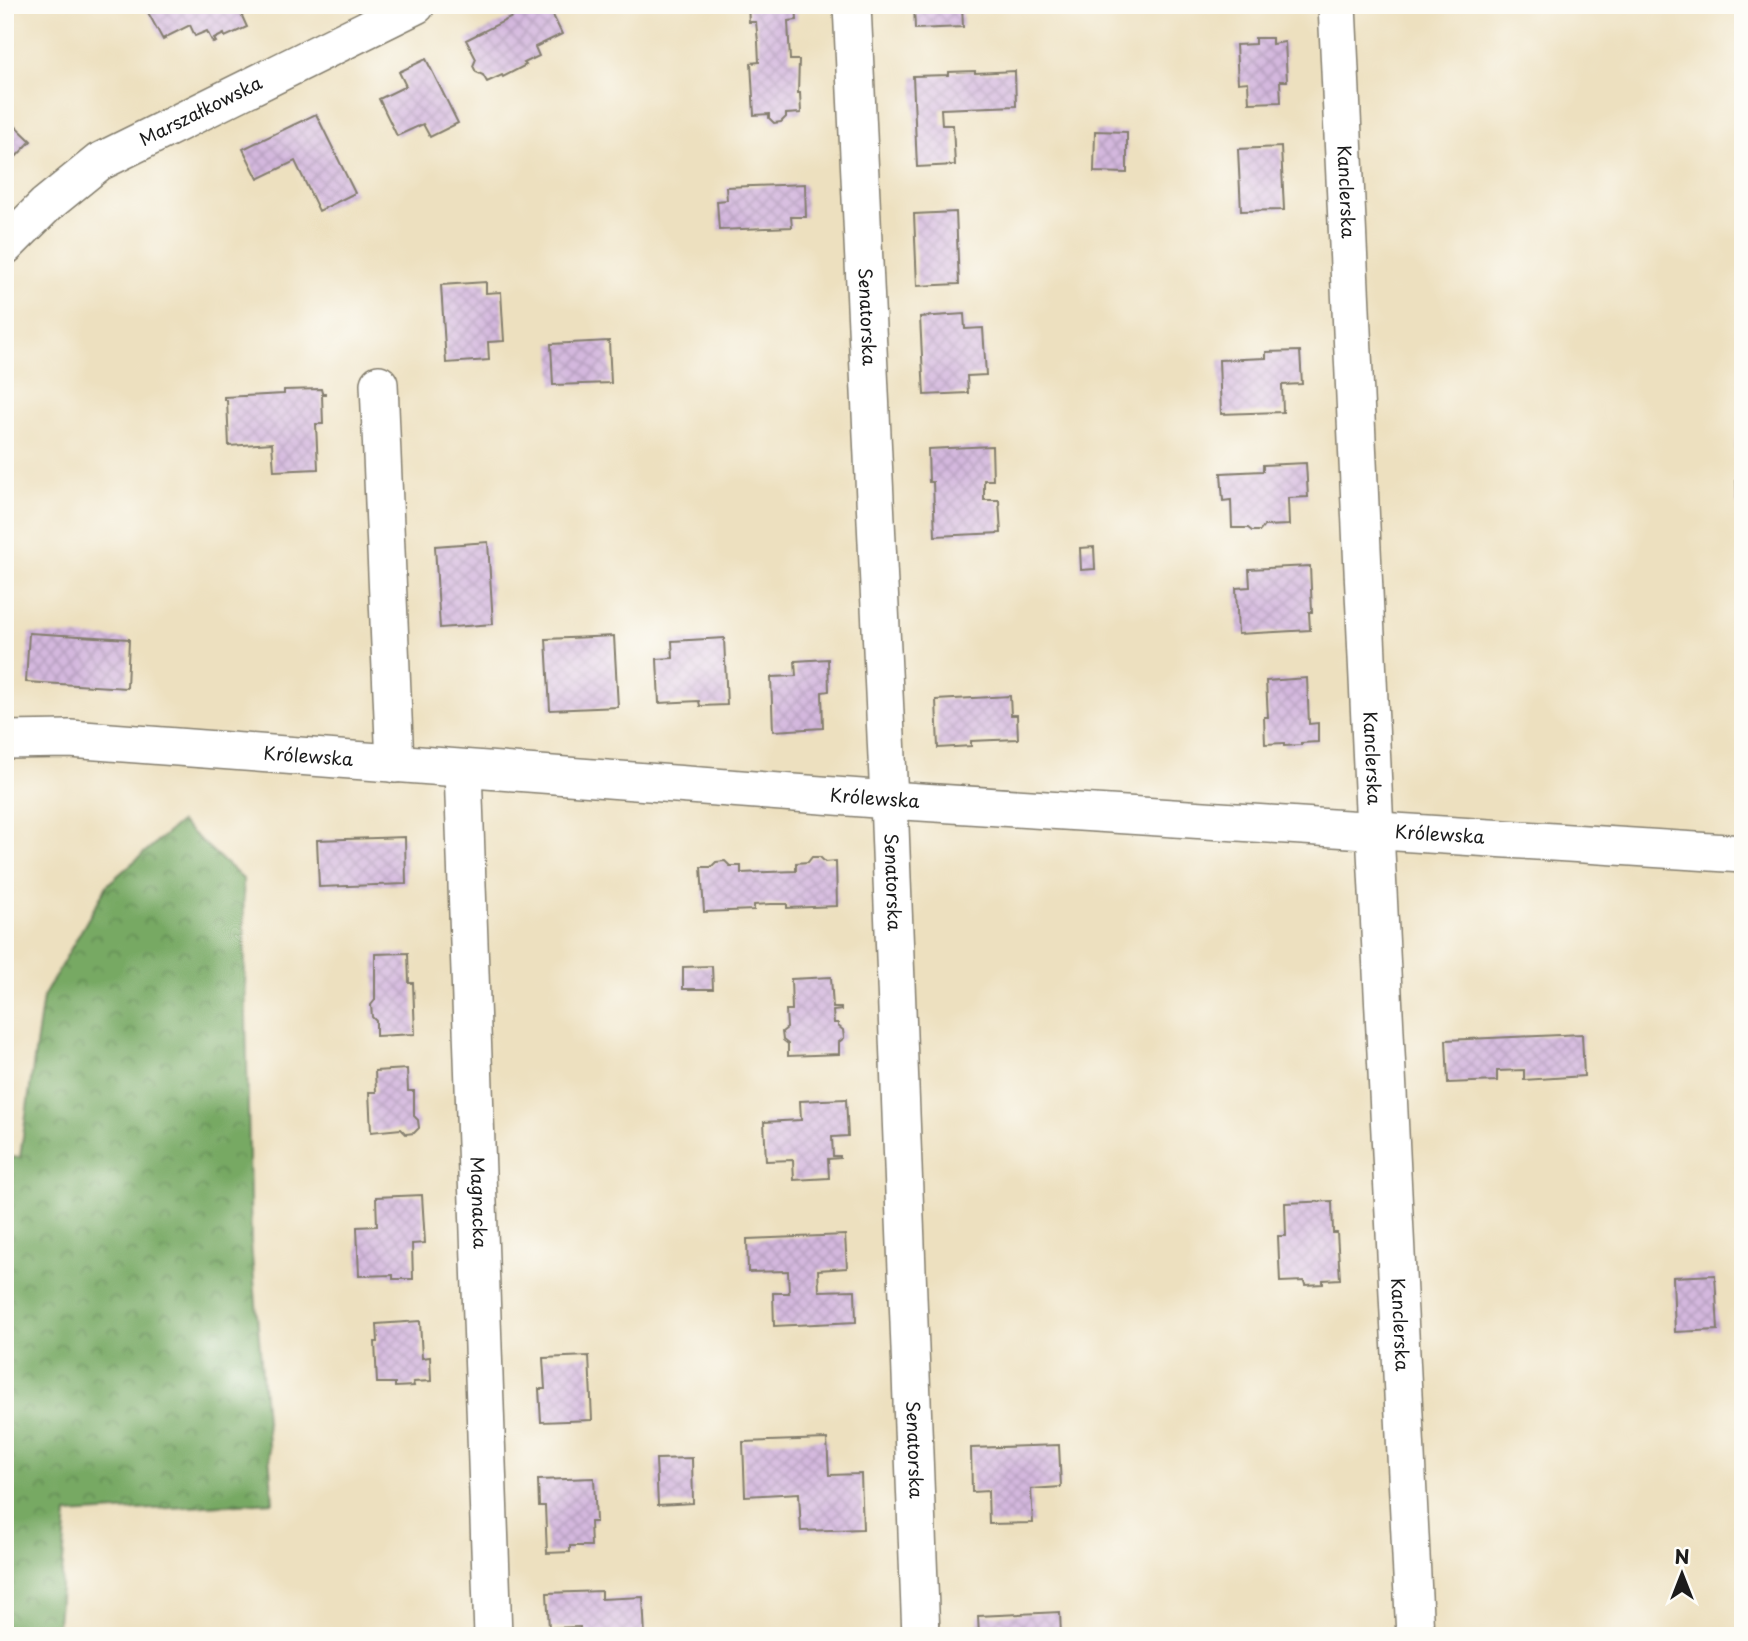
<svg xmlns="http://www.w3.org/2000/svg" width="1748" height="1641" font-family="'Playpen Sans',sans-serif">
<defs>
<pattern id="forest-crowns" width="20" height="18" patternUnits="userSpaceOnUse" patternTransform="scale(1.75)"><rect width="20" height="18" fill="#77a964"/><path d="M2 6a3 3 0 1 1 6 0M12 15a3 3 0 1 1 6 0" fill="none" stroke="#618952"/></pattern>
<pattern id="building-cross-hatch" width="8" height="8" patternUnits="userSpaceOnUse" patternTransform="scale(1.75)"><rect width="8" height="8" fill="#d4b8de"/><path d="M0 0l8 8M0 8l8-8" fill="none" stroke="#b59ebe"/></pattern>
</defs>
<rect width="100%" height="100%" fill="#fdfcf7"/>
<filter id="ink" filterUnits="userSpaceOnUse"><feTurbulence type="fractalNoise" baseFrequency=".0143" numOctaves="2"/><feDisplacementMap in="SourceGraphic" scale="14" xChannelSelector="R" yChannelSelector="G"/><feConvolveMatrix kernelMatrix="1 2 1 2 8 2 1 2 1" color-interpolation-filters="sRGB"/></filter>
<filter id="wash" filterUnits="userSpaceOnUse"><feTurbulence type="fractalNoise" baseFrequency=".00686" numOctaves="4" result="noise"/><feDisplacementMap in="SourceGraphic" scale="28" xChannelSelector="R" yChannelSelector="G"/><feGaussianBlur stdDeviation="1.57" result="paint"/><feColorMatrix in="noise" values="0 0 0 0 0 0 0 0 0 0 0 0 0 0 0 0 0 1.4 0 .05"/><feComposite in="paint" operator="in"/></filter>
<g filter="url(#wash)">
<rect width="100%" height="100%" fill="#ede0bf"/>
<path fill="url(#forest-crowns)" stroke="#4a6240" stroke-width="2" d="M180,822L243,879L251,1244L273,1502L67,1514L57,1636H5V1158L20,1157L43,997L108,884Z"/>
<g id="blocks">
<path fill="url(#building-cross-hatch)" d="M149,5H237L247,27L225,37L224,34L214,39L216,42L213,43L207,31L195,36L190,25L164,38L165,39L163,40L145,7Z
M542,5H548L562,34L535,47L539,56L524,63L526,65L503,77L502,75L487,82L483,75L476,72L473,66L476,59L466,40L518,14L519,16Z
M748,5H796L797,20L788,21L789,41L790,60H799L798,93H800L801,113L786,114V117L781,122L774,123L769,118V114L754,115L751,63L759,62L758,42L756,22H749Z
M914,5H962L963,27L915,29Z
M1255,38H1272V44L1285,42L1287,81H1280L1281,102L1249,103L1248,82L1238,83L1236,45L1255,44Z
M426,59L458,123L430,137L423,124L397,136L379,99L406,86L399,72Z
M975,71V73L1015,71L1016,106L941,109L942,125H953L955,165L917,167L913,76L948,75V72Z
M316,114L355,193L319,211L295,161L258,179L243,149Z
M5,116L31,141L10,163L5,158Z
M1095,131L1127,132V173L1094,172Z
M1281,147L1284,210L1241,211L1238,149Z
M805,184L806,217H791L792,227L719,230L717,201L727,200L726,187Z
M956,212L959,284L917,286L914,214Z
M486,282V293L501,292L504,341L488,342L489,360L446,363L441,285Z
M964,314L965,329L983,328L986,375L967,376L968,393L924,395L920,317Z
M609,341L611,383L553,385L551,344Z
M1300,351L1302,384L1282,385L1283,412L1221,414L1219,360L1266,358V352Z
M321,389L322,393H325V395H322L323,424H316L318,469L274,471L272,443L229,446L227,400H224V397L284,394V390Z
M1735,440H1743V504L1737,505Z
M992,446L993,480H984V500H999L1001,533L935,536L933,482H929L928,449Z
M1306,463L1308,497L1288,498L1289,525L1264,526L1260,531H1252L1248,528H1232L1231,500L1223,501L1221,473L1263,471V465Z
M488,542L493,624L440,628L435,546Z
M1094,547L1095,569L1081,570L1080,548Z
M1310,566L1312,612H1309L1310,630L1238,634L1236,588L1250,587L1249,569Z
M29,633L129,639L127,688L26,682Z
M614,636L618,707L550,710L546,639Z
M724,638L727,705L700,706L699,701L659,703L657,659L673,658L672,641Z
M828,659L829,691L822,692L823,728L773,731L771,677L796,676L795,661Z
M1307,678L1309,724L1318,723V742L1301,743V745L1284,746V743L1265,744L1264,717H1268L1266,681Z
M1010,696L1011,715H1017L1018,739L971,741V746L938,748L936,700Z
M405,837L406,884L319,887L317,840Z
M812,857H820L825,862L836,861L837,906L787,908V904H770L754,905V910L704,912L701,867H711L716,862L725,861L730,866H741V873L796,871V863L808,862Z
M408,953L409,983H413L415,1034L376,1036V1021L372,1017L371,1005L375,1000V954Z
M712,966L713,989H683V967Z
M831,977L833,1008H841V1010L833,1011L834,1023H838V1026L843,1030L844,1038L839,1042V1054L788,1056V1044L783,1040L782,1032L787,1028L786,1010H792L791,979Z
M1582,1034L1584,1076L1524,1080V1070L1497,1071V1081L1448,1083L1446,1040Z
M407,1069L408,1091H414V1116L418,1120L419,1128L414,1133L406,1134L401,1129L371,1132L369,1092H376L375,1071Z
M846,1099L848,1136L832,1137L833,1156H840V1158L828,1159L829,1178L794,1180L793,1160L766,1161L764,1122L801,1120L800,1101Z
M422,1195L425,1243L412,1244L413,1279H393V1275L359,1276L357,1227L377,1226L376,1197Z
M1332,1201L1333,1233H1337L1340,1279L1323,1280V1284L1305,1285L1304,1281L1280,1282L1278,1236H1286L1285,1203Z
M845,1235L847,1268L818,1270L819,1291L855,1290L856,1322L774,1326L773,1293H789L788,1271L748,1272L747,1239Z
M1715,1275L1718,1330L1675,1332L1673,1277Z
M420,1321L422,1358L430,1357L431,1381L413,1382L414,1386L395,1387V1383H377L375,1342H378L377,1324Z
M589,1356L592,1420L541,1422L539,1389H545L543,1358Z
M827,1439L829,1475L861,1474L863,1529L801,1531L799,1493L745,1496L743,1442Z
M1059,1445L1061,1487L1031,1489L1033,1523L989,1524L988,1491L972,1492L971,1448Z
M692,1458L693,1503L658,1505L656,1459Z
M594,1478L596,1522H590L591,1546H570V1552L547,1553L545,1506H539L538,1480Z
M601,1591V1599L643,1597L645,1636H580V1627L549,1628L547,1593Z
M1060,1612L1061,1636H979L978,1616Z"/>
</g>
</g>
<g filter="url(#ink)">
<use href="#blocks" fill-opacity="0" stroke="#847e6e" stroke-width="2"/>
<g fill="none" stroke-linecap="round" stroke-linejoin="round">
<defs>
<g id="street">
<path id="s1" d="M852,5L889,800L921,1636"/>
<path id="s2" d="M1337,5L1375,831L1415,1636"/>
<path id="s3" d="M5,246L46,205L99,162L416,5"/>
<path d="M379,384L395,764"/>
<path id="s4" d="M5,740L70,739L889,800L1743,854"/>
<path id="s5" d="M463,769L493,1636"/>
</g>
</defs>
<use href="#street" stroke="#847e6e" stroke-width="40"/>
<use href="#street" stroke="#fff" stroke-width="37"/>
</g>
</g>
<g text-anchor="middle" stroke-width="5" stroke-linejoin="round" paint-order="stroke">
<g font-size="18" fill="#1c1c1c" stroke="#fdfcf7">
<text dy="6" stroke="none"><textPath href="#s3" startOffset="240">Marszałkowska</textPath></text>
<text dy="6" stroke="none"><textPath href="#s2" startOffset="187">Kanclerska</textPath></text>
<text dy="6" stroke="none"><textPath href="#s1" startOffset="312">Senatorska</textPath></text>
<text dy="6" stroke="none"><textPath href="#s4" startOffset="304">Królewska</textPath></text>
<text dy="6" stroke="none"><textPath href="#s2" startOffset="754">Kanclerska</textPath></text>
<text dy="6" stroke="none"><textPath href="#s4" startOffset="872">Królewska</textPath></text>
<text dy="6" stroke="none"><textPath href="#s4" startOffset="1438">Królewska</textPath></text>
<text dy="6" stroke="none"><textPath href="#s1" startOffset="878">Senatorska</textPath></text>
<text dy="6" stroke="none"><textPath href="#s5" startOffset="434">Magnacka</textPath></text>
<text dy="6" stroke="none"><textPath href="#s2" startOffset="1321">Kanclerska</textPath></text>
<text dy="6" stroke="none"><textPath href="#s1" startOffset="1446">Senatorska</textPath></text>
</g>
</g>
<rect width="1748" height="1641" fill="none" stroke="#fdfcf7" stroke-width="28"/>
<g transform="translate(1682 1574)" stroke="#fdfcf7" stroke-width="5" paint-order="stroke">
<path d="M0-5L12 26L0 18L-12 26Z" fill="#1c1c1c"/>
<text y="-10" font-size="19" font-weight="bold" text-anchor="middle" fill="#1c1c1c">N</text>
</g>
</svg>
